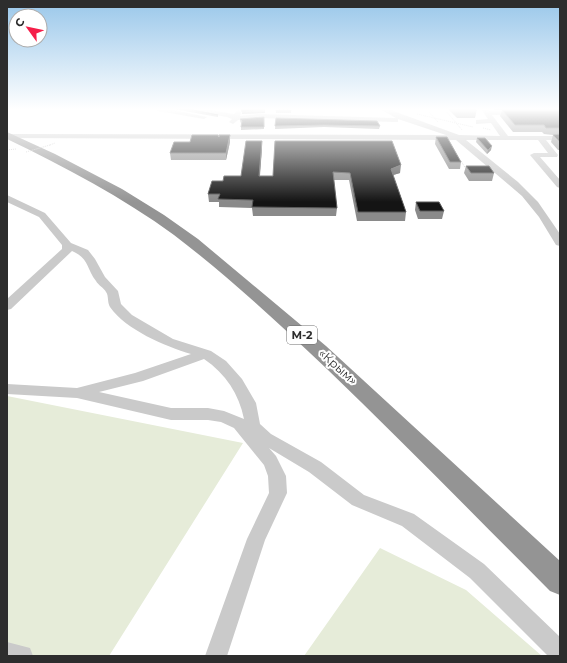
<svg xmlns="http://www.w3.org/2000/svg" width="567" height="663" font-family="Montserrat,sans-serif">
<rect width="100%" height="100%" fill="#fff"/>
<path fill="#e6ecd9" d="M7,396L243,443L109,656H7Z
M380,548L466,590L542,656H304Z"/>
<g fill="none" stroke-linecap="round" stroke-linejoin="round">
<path stroke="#cacaca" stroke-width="1" stroke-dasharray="1 1" stroke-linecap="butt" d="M429,112L438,122
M447,112L462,130
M417,114L473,127
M483,128L491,130
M50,145L55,143
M7,150L16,149
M461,161L466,169"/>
<path fill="#cacaca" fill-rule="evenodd" d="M155,109H168L207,117L204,119L158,111Z
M191,109H204L234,114L238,110L241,112L240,116L259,114L396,118L380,109H388L459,135L500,136L491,123L476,124V120L488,119L481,109H487L489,111L519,112V114L517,115H492L508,136H560V140H546L558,155L557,157H540L560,180V188L557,187L530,155L534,153H548L538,140H466L518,182L538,202L560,234V246L556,245L539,217L522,196L456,140L7,138V134L446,135L398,119V122H395L260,118L238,120L233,124L229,122L232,119L227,117L194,111Z
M7,195L45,213L71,243L88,250L95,259L105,277L118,291L121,304L132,315L173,339L211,351L226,361L242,379L256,403L260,424L271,434L321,462L364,495L414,514L484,564L560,637V656H548L470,578L402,526L352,505L309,472L269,448L276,456L286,476L287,493L265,540L227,656H205L247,539L269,493L268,476L264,465L234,428L221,422L208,420H171L77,398L7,394V384L77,388L135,373L191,354C165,346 126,330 110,307C107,302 109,296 106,292C104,288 98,285 96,281C86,268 89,258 72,251L11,309L7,310V299L62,249V245L39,217L7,202ZM204,359C226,374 239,394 244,419L224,411L208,408H171L99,392L143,381Z
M7,642L30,648L33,656H7Z"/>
<path fill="#949494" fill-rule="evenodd" d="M7,132L55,154L122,189L164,215L198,239L326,346L560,561V595L550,591C476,517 403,442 327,369C278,323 228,276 174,235C122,197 65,167 7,139Z"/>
<path stroke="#cacaca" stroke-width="1" stroke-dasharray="1 1" stroke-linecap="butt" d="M26,152L50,145"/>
</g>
<path fill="#8a8a8a" d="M174,109H192L193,110L218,115V117Z
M448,109H477L475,118H457Z
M493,109H560V110H494Z
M276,110L291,111V113H276Z
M502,110H560V150H558L551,142L553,135L544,134L542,132H513L500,116Z
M264,117V129L241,130V123L240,121V119Z
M276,118L380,126L379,129L324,127L275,129Z
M219,137L230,142L226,160H171L170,153Z
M436,137L461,162L460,169H449L435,144Z
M477,138L491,150L487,154L476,142Z
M275,141L400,173L393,175L406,212L405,221H357L349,180H333L337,208L336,216H253L252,208L219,207V202H209L208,194L223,181L241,176L262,148L260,176H273Z
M466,166L494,173L492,181H469L464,173Z
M416,202L444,211L442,219H418L415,210Z"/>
<path fill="#5a5a5a" d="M262,109V111L265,110V113L242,114V112Z
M230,135V142L226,160V153Z
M262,141V148L259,184V176Z
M492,146L491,150L487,154L488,150Z
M401,165L400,173L390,176L391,169Z"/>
<path fill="#141414" stroke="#5a5a5a" d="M187,109H192L193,110L218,115Z
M241,109H262V110H265L242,112Z
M276,110H291V111H276Z
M502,110H560V128H546L544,125H515Z
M264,117V127H241L242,121L240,119Z
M276,118L377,121L380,126L324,125L275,126Z
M560,134V142L553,135Z
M192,135H218L219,137V135H230L226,153H170L174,142H190Z
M436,137H447L461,162H450Z
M477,138H485L492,146L488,150Z
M246,141H262L259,176H273L275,141H392L401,165L391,169L406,212H358L350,173L333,172L337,208L252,207L253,200L218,199L220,194H208L212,181H223L224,176H241Z
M466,166H489L494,173H471Z
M416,202H439L444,211H420Z"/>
<linearGradient id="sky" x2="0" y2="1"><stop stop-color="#99c7ea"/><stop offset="0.54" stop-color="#fff"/><stop offset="1" stop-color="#fff" stop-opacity="0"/></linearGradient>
<rect width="567" height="202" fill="url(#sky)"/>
<g text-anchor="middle" stroke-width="4" stroke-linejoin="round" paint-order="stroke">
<rect fill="#fff" stroke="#6c6c6c" stroke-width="1" x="287" y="326" width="30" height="18" rx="3"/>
<g font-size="11" font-weight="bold" fill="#2d2d2d">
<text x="302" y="339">М-2</text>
</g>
<g font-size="12" fill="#2d2d2d" stroke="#fff">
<text transform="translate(338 367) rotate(42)" y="4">«Крым»</text>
</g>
</g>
<rect width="567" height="663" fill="none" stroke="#2d2d2d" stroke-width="16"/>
<g transform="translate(28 28) rotate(303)"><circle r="19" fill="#ffffff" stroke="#ababab"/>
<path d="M0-3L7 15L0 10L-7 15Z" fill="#f51e49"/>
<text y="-6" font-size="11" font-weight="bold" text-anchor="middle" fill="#2d2d2d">С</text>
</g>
</svg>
